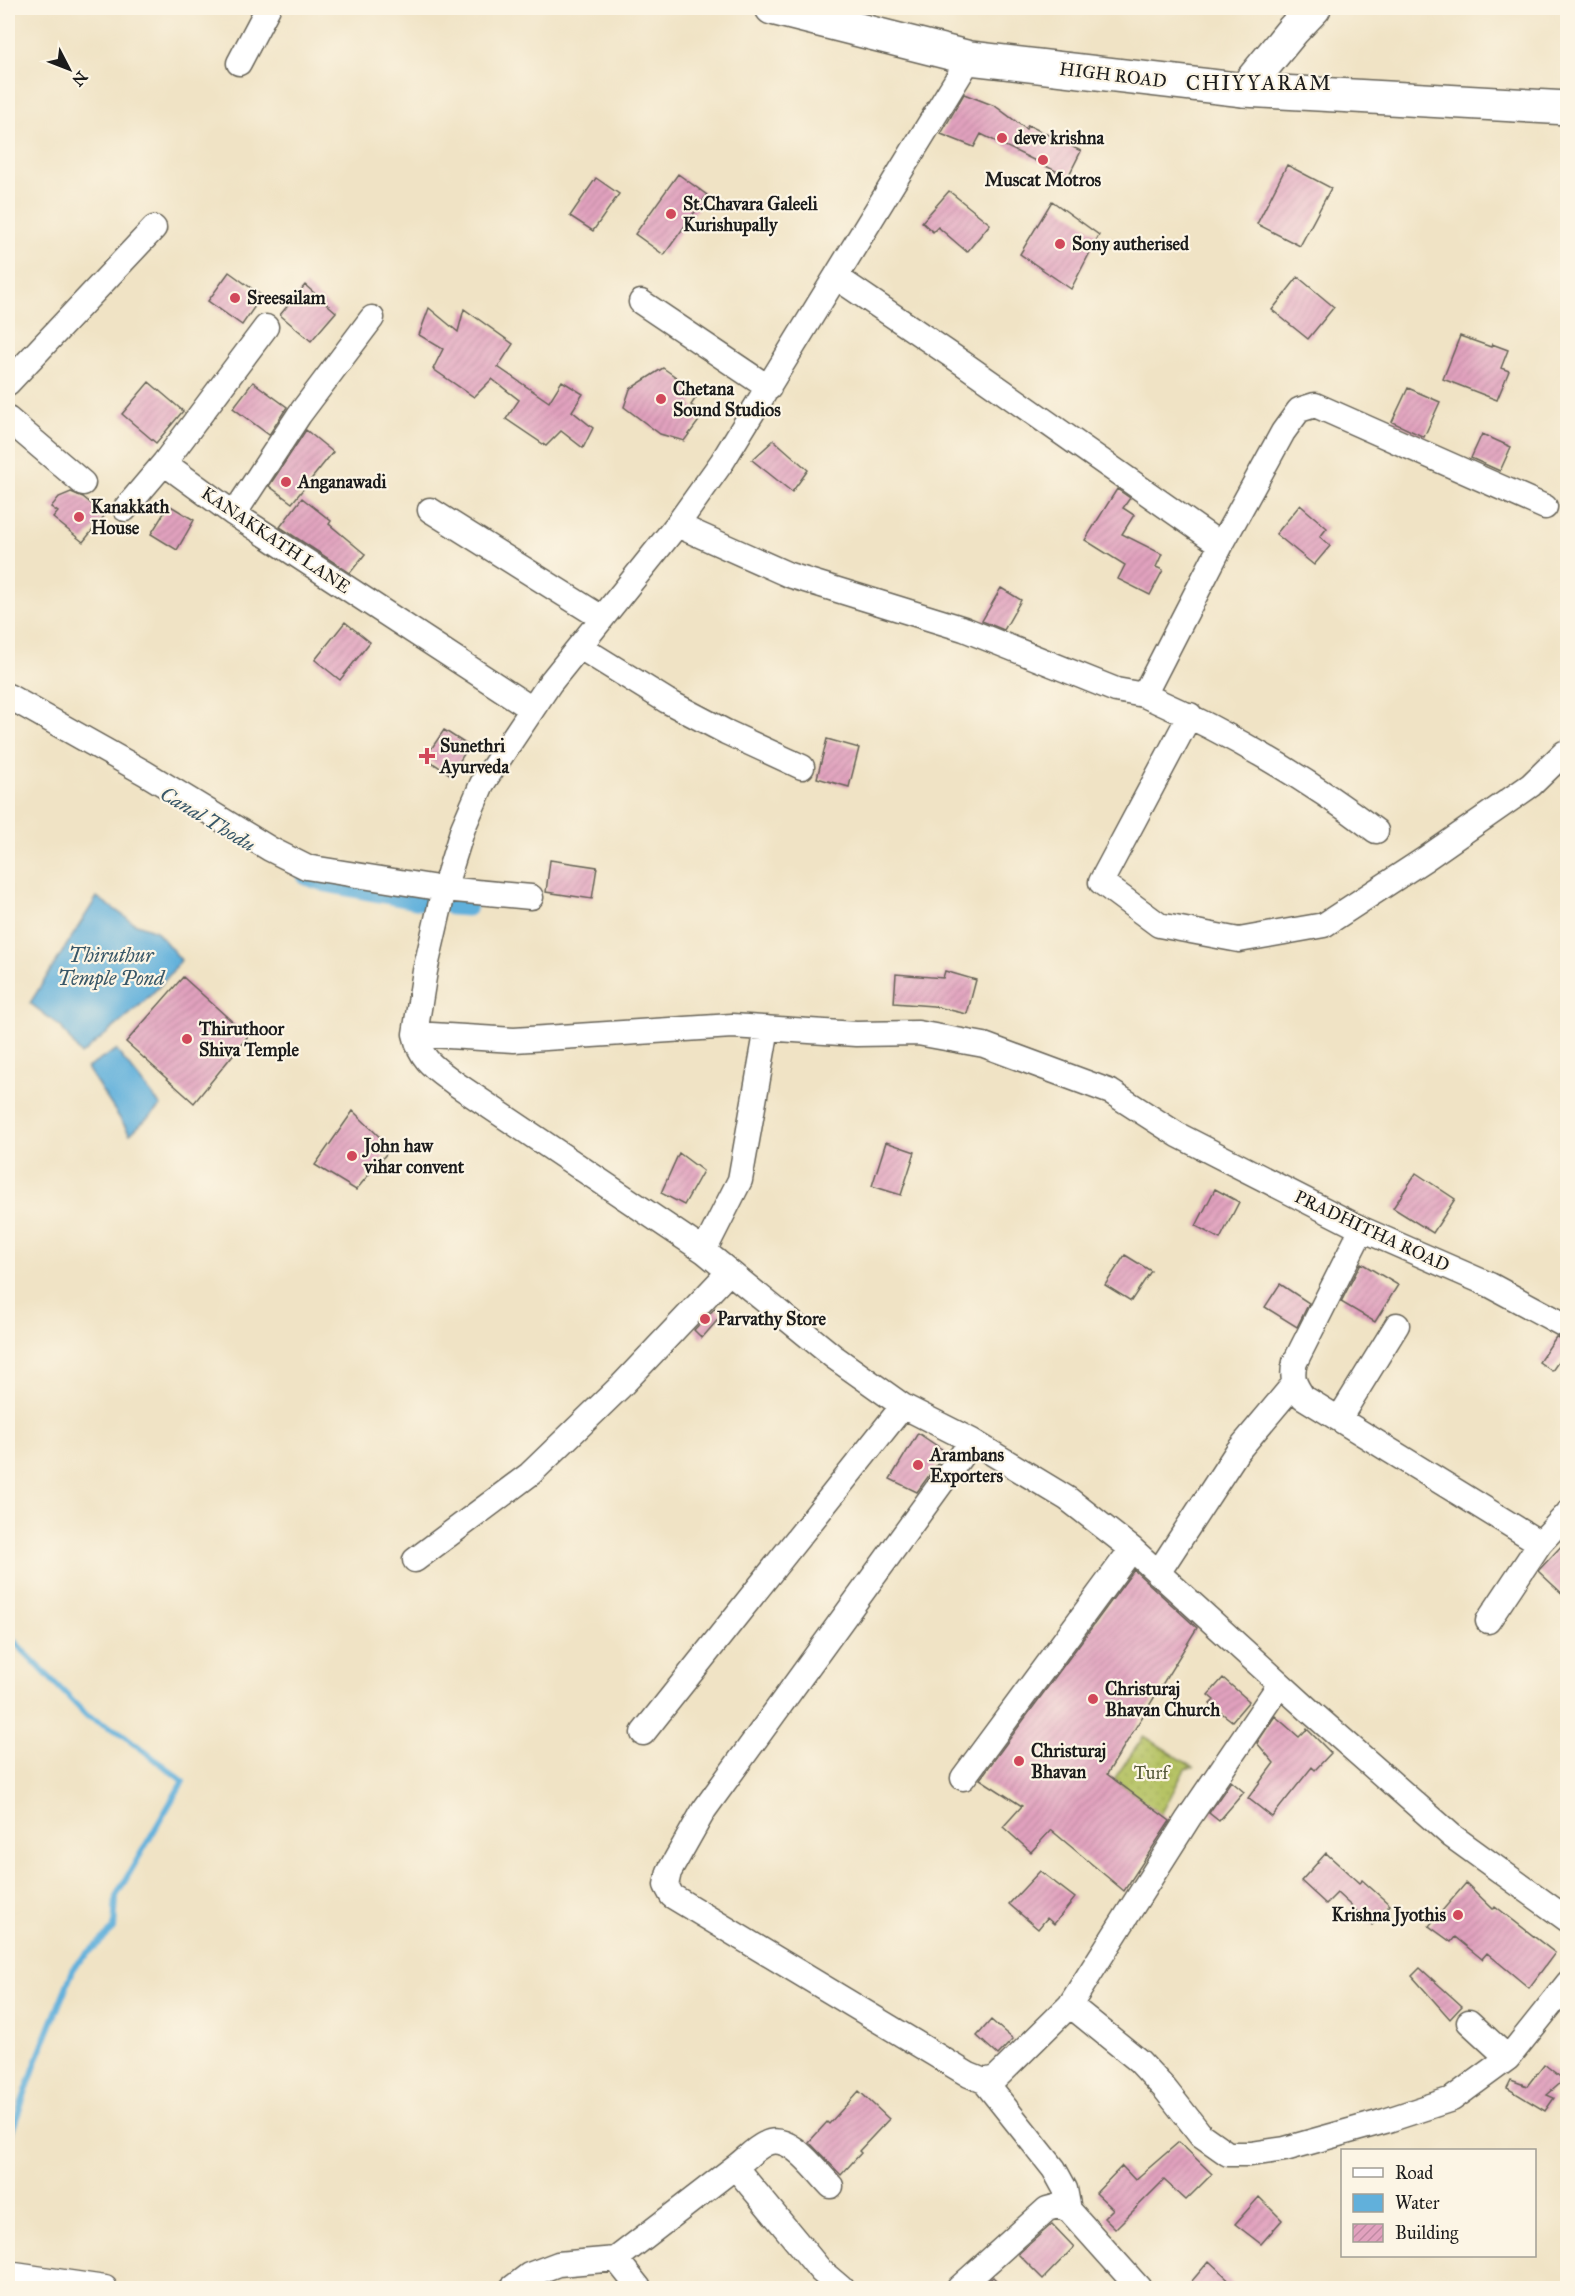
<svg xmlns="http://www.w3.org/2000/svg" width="1575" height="2296" font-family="'IM FELL Great Primer',serif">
<defs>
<pattern id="grass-dots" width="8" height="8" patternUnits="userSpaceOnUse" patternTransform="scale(1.5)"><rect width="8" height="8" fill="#b6c365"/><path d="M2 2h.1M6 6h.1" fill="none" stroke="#9ca757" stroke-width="1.8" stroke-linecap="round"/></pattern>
<pattern id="building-hatch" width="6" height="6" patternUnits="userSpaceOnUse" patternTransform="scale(1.5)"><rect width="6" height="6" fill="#e1a1be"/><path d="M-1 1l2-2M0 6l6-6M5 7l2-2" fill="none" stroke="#c08aa3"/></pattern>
</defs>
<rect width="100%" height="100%" fill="#fcf5e5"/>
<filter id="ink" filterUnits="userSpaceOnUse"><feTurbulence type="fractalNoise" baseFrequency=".0167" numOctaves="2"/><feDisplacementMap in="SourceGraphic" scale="12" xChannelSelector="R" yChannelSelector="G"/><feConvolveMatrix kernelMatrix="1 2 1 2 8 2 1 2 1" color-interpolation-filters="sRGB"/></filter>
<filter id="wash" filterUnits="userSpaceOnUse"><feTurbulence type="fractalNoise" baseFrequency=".008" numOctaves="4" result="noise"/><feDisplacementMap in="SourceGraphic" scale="24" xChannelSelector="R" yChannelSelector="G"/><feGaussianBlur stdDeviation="1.35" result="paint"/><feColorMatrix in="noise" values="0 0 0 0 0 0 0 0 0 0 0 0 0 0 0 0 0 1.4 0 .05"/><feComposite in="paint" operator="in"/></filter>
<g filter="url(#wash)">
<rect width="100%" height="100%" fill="#f0e3c5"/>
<path fill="url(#grass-dots)" stroke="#697040" stroke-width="1.5" d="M1144,1736L1193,1767L1185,1769L1161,1815L1114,1779Z"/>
<path fill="#61b0db" stroke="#3e667c" stroke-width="1.5" d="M97,897L134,923L156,931L181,960C154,998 117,1024 81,1055L61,1027L30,1003Z
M116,1050L161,1106L130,1134L87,1068Z"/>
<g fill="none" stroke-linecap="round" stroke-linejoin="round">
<path stroke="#61b0db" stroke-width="6" d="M8,1635L87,1716L121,1733L183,1781L116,1896L114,1929L75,1965L39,2054L8,2142"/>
<path stroke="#61b0db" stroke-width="21" d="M307,875L327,882L421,900
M452,905L467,906"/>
</g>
<g id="blocks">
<path fill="url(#building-hatch)" d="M964,94L995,106L1026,129L1028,125L1081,151L1068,177L981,134L974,147L941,134Z
M1287,165L1331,188L1300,246L1257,224Z
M678,174L707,195L664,255L635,234Z
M596,178L619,194L593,231L570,216Z
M949,191L990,224L967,252L938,227L933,232L922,222Z
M1052,201L1099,235L1071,289L1020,254Z
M229,272L262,296L242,325L208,301Z
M1298,277L1334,307L1308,339L1272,310Z
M305,285L336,312L311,341L280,315Z
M429,308L458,332L464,309L513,344L498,367L549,402L562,381L583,394L572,411L593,428L583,448L561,431L546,446L506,419L519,400L492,379L474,397L433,369L443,349L419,335Z
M1460,336L1491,347L1492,344L1508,350L1501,368L1509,371L1497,400L1443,379Z
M663,368L699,393L691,405L704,414L684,441L660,434L624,407L630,389Z
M149,382L183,411L156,443L122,414Z
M253,382L287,407L269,435L233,408Z
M1408,388L1440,402L1424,437L1392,422Z
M306,430L333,452L292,503L269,486Z
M1482,434L1511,447L1500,471L1471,458Z
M774,440L808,470L792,492L752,460Z
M1117,489L1130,498L1123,508L1134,515L1122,534L1162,554L1156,567L1163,570L1150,595L1118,579L1125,565L1085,540Z
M71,492L83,497L105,515L83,542L53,518L58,512L51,507L59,497Z
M302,498L331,521L329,524L365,554L350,573L280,527Z
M169,505L194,520L177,550L151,534Z
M1300,505L1327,528L1320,537L1330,546L1314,565L1276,534Z
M1001,588L1021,600L1004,630L982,621Z
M345,622L370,642L340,680L315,660Z
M444,730L469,746L451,775L425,758Z
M827,739L859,748L849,787L817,778Z
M550,860L597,867L592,899L546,892Z
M945,971L976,980L967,1014L933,1006L894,1003L896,974L943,978Z
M183,977L248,1036L194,1103L126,1042Z
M353,1111L391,1148L356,1190L315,1165Z
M886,1142L915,1152L901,1195L872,1186Z
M679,1153L703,1171L684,1205L661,1193Z
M1416,1173L1455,1199L1433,1233L1393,1208Z
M1215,1189L1239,1202L1220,1239L1196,1226Z
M1125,1255L1151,1271L1131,1301L1105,1285Z
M1361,1263L1398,1285L1375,1322L1341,1302Z
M1280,1284L1309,1303L1297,1327L1265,1307Z
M715,1308L722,1315L702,1338L694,1330Z
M1556,1337L1568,1341V1348L1552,1371L1539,1362Z
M918,1433L946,1452L917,1492L890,1479Z
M1568,1539V1599L1538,1571Z
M1134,1570L1197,1628L1107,1774L1170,1821L1124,1891L1051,1830L1031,1852L1003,1827L1022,1806L980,1779Z
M1223,1678L1249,1701L1232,1721L1210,1704L1214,1700L1208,1695Z
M1275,1716L1299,1737L1307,1729L1331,1753L1315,1770L1312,1767L1272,1817L1248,1798L1274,1763L1257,1743Z
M1231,1781L1244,1792L1219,1821L1209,1813Z
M1326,1853L1359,1883L1362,1880L1390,1905L1372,1925L1337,1893L1326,1904L1301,1881Z
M1040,1871L1075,1898L1054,1924L1047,1918L1038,1929L1009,1904Z
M1466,1883L1493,1909L1495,1906L1555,1953L1529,1988L1487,1953L1482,1959L1455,1937L1451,1942L1429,1926Z
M1420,1968L1462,2006L1450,2019L1412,1976Z
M991,2020L1013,2039L998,2055L977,2036Z
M1544,2064L1564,2080L1547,2095L1554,2098L1545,2111L1507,2088L1511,2080L1527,2086Z
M859,2091L889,2119L859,2151L861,2153L841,2175L809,2142L827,2122L829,2124Z
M1179,2142L1212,2174L1186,2200L1164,2180L1115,2229L1104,2218L1113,2209L1096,2193L1122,2166L1135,2180Z
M1259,2197L1282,2220L1261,2244L1235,2224Z
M1052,2224L1074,2247L1043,2279L1018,2254Z
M1209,2261L1239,2289H1185Z
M993,2277L1005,2289H980Z"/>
</g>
</g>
<g filter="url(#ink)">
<use href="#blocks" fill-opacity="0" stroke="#666257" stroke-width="1.5"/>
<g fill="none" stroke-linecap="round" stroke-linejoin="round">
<defs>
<path id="street" d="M970,58L722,462L677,525L550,683L482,784L463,828L444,889L425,971L415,1034C421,1061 435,1068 456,1084L704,1251L834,1357L903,1406L972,1441L1068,1499L1132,1549L1310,1711L1452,1836L1568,1920
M239,63L268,8
M641,302L769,388
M8,383L154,228
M8,419L83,483
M164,463L234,514L532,709
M125,509L164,463L266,327
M430,510L602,618
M234,514L299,415L372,318
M677,525L789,575L964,629L1116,690L1144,695L1221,545L964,364L836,277
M1221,545L1283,432L1299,410L1315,405L1545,507
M580,647L667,701L726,732L802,767
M1144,695C1225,731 1305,777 1376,831
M8,696L145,773L270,849L306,867L444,889L531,897
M1190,715L1101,882L1159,925L1239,940L1324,925L1425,859L1531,785L1564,753
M415,1034L514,1040L732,1026L856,1034L918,1033L984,1045L1111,1092L1178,1135L1362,1229L1490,1285L1568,1327
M1362,1229L1295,1362C1291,1377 1294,1384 1303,1397L1540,1543
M704,1251L740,1180L767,1028
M1339,1419L1397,1325
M972,1441L704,1810L669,1872L666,1885L672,1896L969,2075L984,2081L996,2078L1070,2005
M415,1560L530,1474L621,1386L729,1272
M1158,1573L1237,1452L1294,1384
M1488,1621L1540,1543L1568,1513
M1280,1684L1188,1819L1070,2005L1139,2061L1165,2089L1201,2135L1228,2154H1251L1285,2149L1385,2121L1452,2099L1508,2058L1469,2022
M643,1733L903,1406
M963,1778L1132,1549
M1508,2058L1568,1983
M984,2081L1054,2169L1065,2189L1069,2210
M735,2167C745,2160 754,2149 765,2144C789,2131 815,2170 831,2186
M616,2259L639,2288
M8,2274L105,2288
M512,2288L529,2275L558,2264L616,2259L735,2167L821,2271L841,2288
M959,2288L1047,2209L1058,2206L1069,2210L1139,2288"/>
<path id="secondary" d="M1244,90L1293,30L1314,8"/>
<path id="primary" d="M772,8L970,58L1244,90L1568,108"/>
</defs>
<use href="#street" stroke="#666257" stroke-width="27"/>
<use href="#secondary" stroke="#666257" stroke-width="36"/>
<use href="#primary" stroke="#666257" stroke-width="36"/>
<use href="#street" stroke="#fff" stroke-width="24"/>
<use href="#secondary" stroke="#fff" stroke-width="33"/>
<use href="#primary" stroke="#fff" stroke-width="33"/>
</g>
</g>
<g fill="#d1495b" stroke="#fcf5e5" stroke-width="2">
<circle cx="1002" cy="138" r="6"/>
<circle cx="1043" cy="160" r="6"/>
<circle cx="671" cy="214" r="6"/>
<circle cx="1060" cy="244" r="6"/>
<circle cx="235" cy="298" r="6"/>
<circle cx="661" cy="399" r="6"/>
<circle cx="286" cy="482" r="6"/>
<circle cx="79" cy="517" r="6"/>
<path d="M424 747h6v6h6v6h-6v6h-6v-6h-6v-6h6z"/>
<circle cx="187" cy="1039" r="6"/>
<circle cx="352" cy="1156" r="6"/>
<circle cx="705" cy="1319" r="6"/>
<circle cx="918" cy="1465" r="6"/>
<circle cx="1093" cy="1699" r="6"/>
<circle cx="1019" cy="1761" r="6"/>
<circle cx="1458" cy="1915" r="6"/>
</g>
<g text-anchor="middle" stroke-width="4.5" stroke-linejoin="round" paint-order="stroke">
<g font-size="18" fill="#1c1c1c" stroke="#fcf5e5">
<text transform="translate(1113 75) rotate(7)" y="6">HIGH ROAD</text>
<text transform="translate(276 540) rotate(34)" y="6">KANAKKATH LANE</text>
<text transform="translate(1372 1231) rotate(25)" y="6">PRADHITHA ROAD</text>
</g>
<g font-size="18" font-weight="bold" fill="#1c1c1c" stroke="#fcf5e5" text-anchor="start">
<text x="1014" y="144">deve krishna</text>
<text x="1043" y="186" text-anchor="middle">Muscat Motros</text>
<text x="683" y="210">St.Chavara Galeeli<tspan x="683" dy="21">Kurishupally</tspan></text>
<text x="1072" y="250">Sony autherised</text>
<text x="247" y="304">Sreesailam</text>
<text x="673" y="395">Chetana<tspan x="673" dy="21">Sound Studios</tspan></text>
<text x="298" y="488">Anganawadi</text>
<text x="91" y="513">Kanakkath<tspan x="91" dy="21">House</tspan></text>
<text x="440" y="752">Sunethri<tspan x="440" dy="21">Ayurveda</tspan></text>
<text x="199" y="1035">Thiruthoor<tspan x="199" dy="21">Shiva Temple</tspan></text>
<text x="364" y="1152">John haw<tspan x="364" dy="21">vihar convent</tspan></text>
<text x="717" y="1325">Parvathy Store</text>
<text x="930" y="1461">Arambans<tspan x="930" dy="21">Exporters</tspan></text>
<text x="1105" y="1695">Christuraj<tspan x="1105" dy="21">Bhavan Church</tspan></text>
<text x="1031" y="1757">Christuraj<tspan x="1031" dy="21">Bhavan</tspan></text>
<text x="1446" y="1921" text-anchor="end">Krishna Jyothis</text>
</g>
<g font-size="18" fill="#525636" stroke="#fcf5e5">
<text x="1151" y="1779">Turf</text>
</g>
<g font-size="20" font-style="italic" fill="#385768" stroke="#fcf5e5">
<text transform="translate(208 819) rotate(31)" y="7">Canal Thodu</text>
<text x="111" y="962">Thiruthur<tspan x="111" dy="23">Temple Pond</tspan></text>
</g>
<g font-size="21" letter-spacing="1.5" fill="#1c1c1c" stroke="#fcf5e5">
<text x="1259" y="90">CHIYYARAM</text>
</g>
</g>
<rect width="1575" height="2296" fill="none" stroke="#fcf5e5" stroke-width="30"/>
<rect x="1341" y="2149" width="195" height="108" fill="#fcf5e5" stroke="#a29e95" stroke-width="1.5"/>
<rect x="1353" y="2168" width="30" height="9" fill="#ffffff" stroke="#a29e95" stroke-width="1.5"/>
<text x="1395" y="2179" font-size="18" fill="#1c1c1c">Road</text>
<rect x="1353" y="2194" width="30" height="18" fill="#61b0db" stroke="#a29e95" stroke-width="1.5"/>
<text x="1395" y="2209" font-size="18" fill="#1c1c1c">Water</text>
<rect x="1353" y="2224" width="30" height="18" fill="url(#building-hatch)" stroke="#a29e95" stroke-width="1.5"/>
<text x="1395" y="2239" font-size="18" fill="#1c1c1c">Building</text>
<g transform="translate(69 69) rotate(132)" stroke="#fcf5e5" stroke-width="4.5" paint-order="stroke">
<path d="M0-4.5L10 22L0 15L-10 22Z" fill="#1c1c1c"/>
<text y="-9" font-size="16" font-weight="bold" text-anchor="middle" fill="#1c1c1c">N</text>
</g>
</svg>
